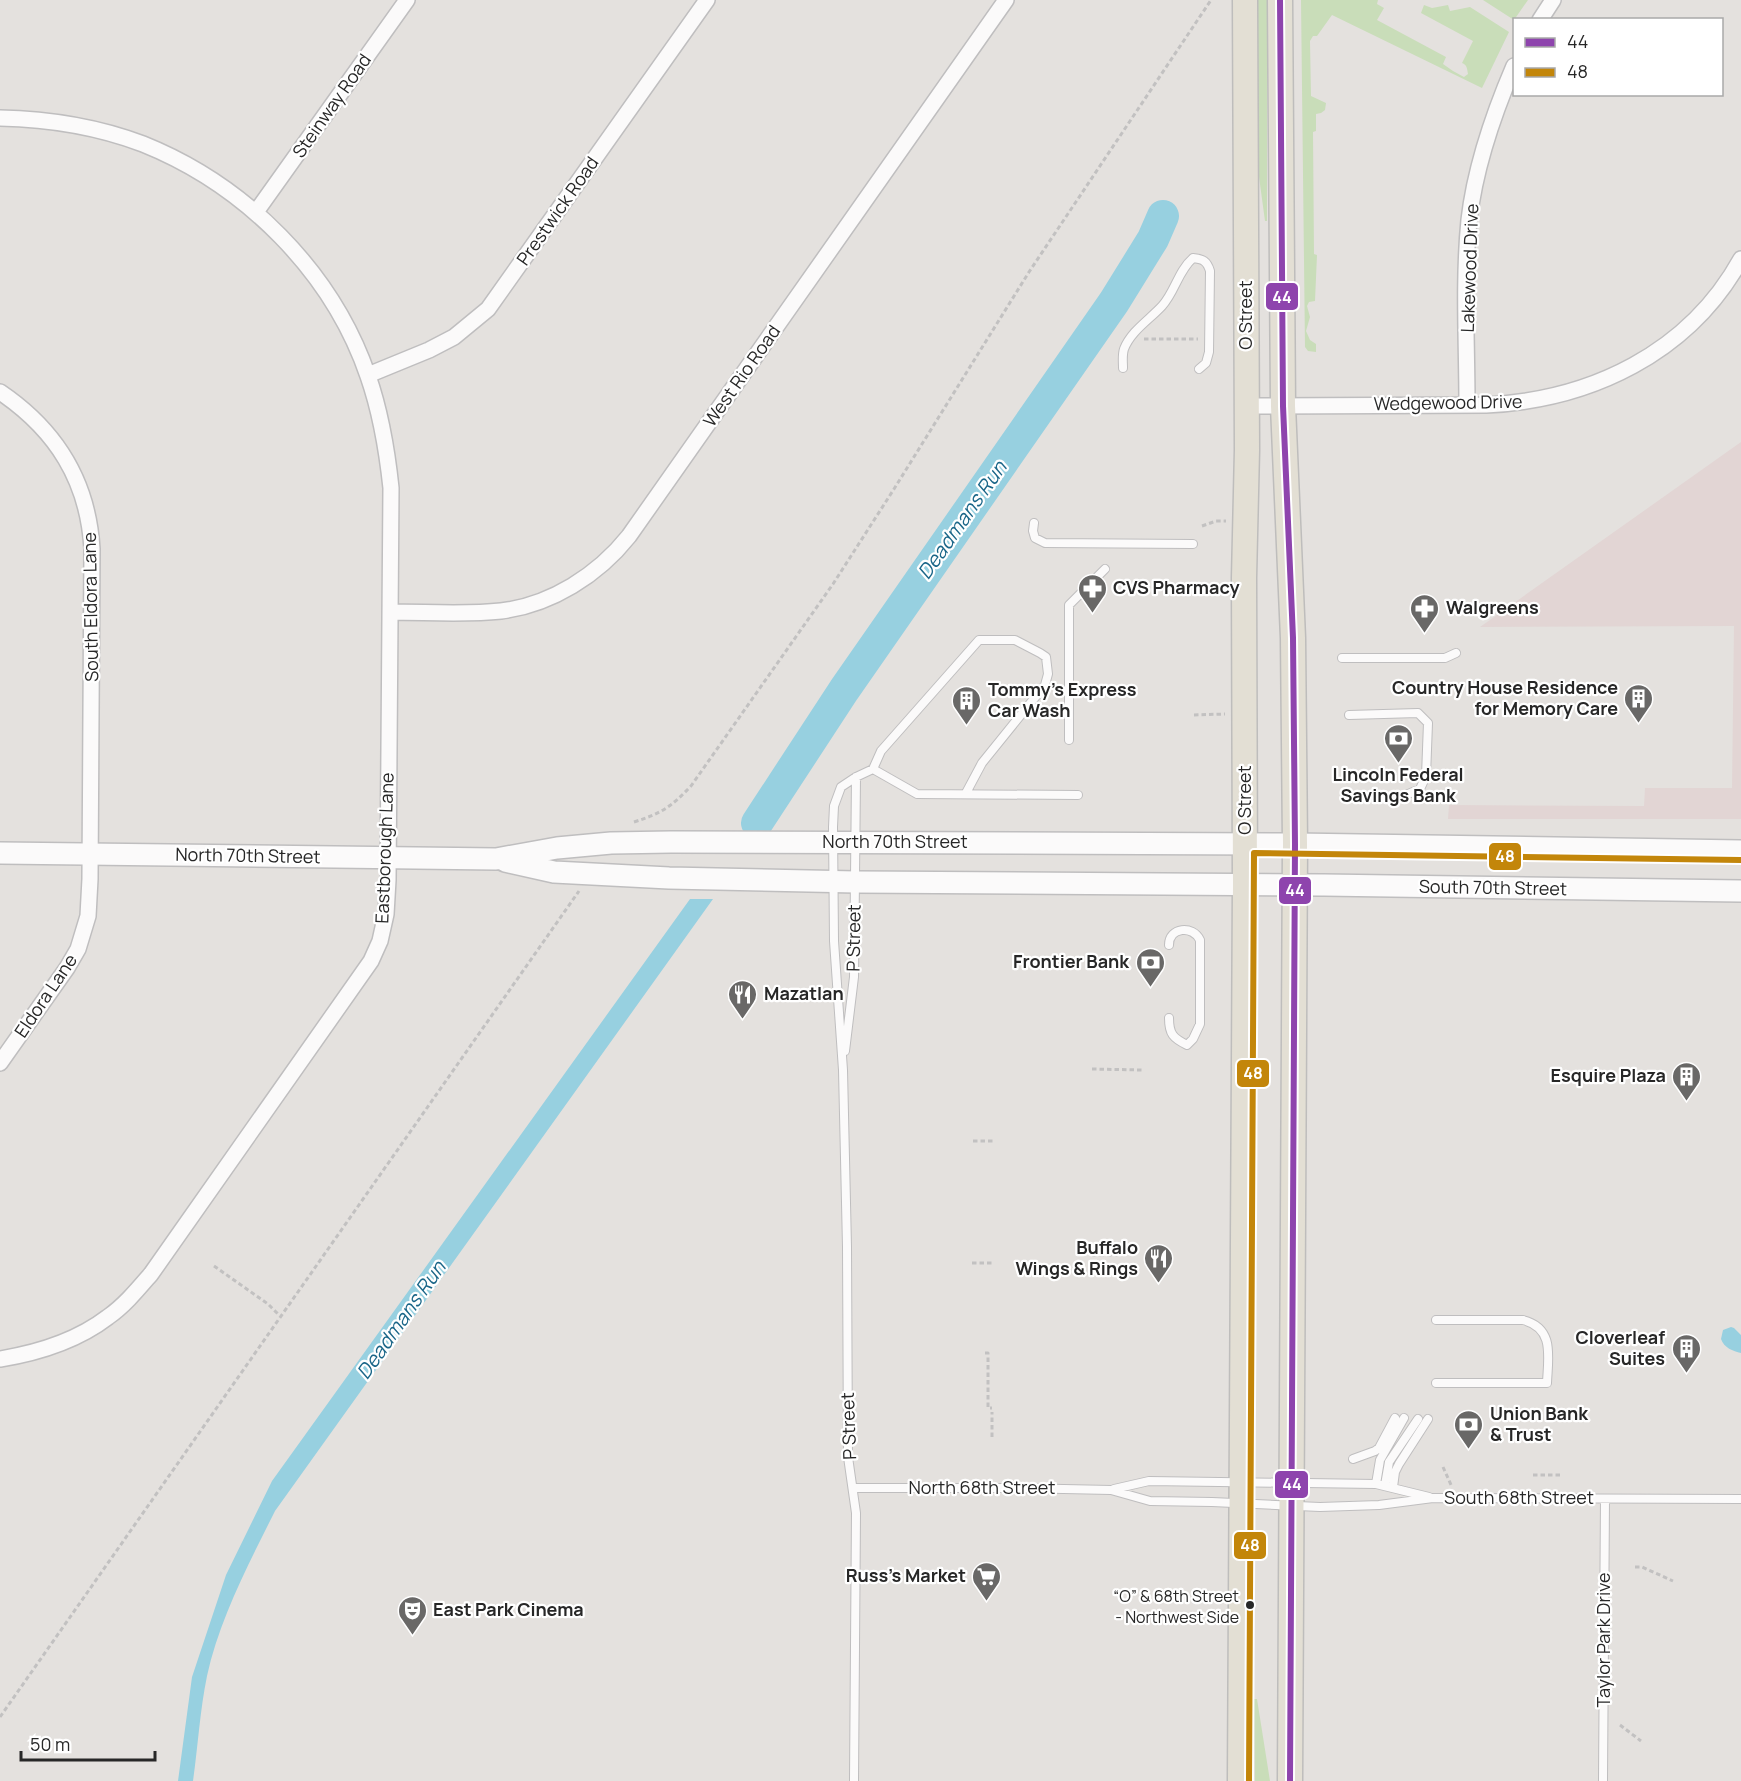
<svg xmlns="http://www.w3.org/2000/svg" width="1741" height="1781" font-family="Manrope,sans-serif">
<rect width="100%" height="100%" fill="#e4e1de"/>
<path fill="#e2d5d4" d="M1741,442V819H1448L1449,805L1644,806L1645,788H1732L1734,626L1480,627Z"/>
<path fill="#c9ddb9" d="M1254,0H1267V221H1265L1257,162Z
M1301,0H1378L1377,4L1384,8L1377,20L1446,57L1443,64L1453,71L1464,77L1468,74C1467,68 1467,65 1462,63L1473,41L1421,13L1424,5L1432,8L1448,5L1450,11L1470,7L1509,32L1482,88L1332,15L1317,36H1313L1310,41L1311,96L1326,103L1325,110L1321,113L1316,114V131L1313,132L1314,254L1317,255L1315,301L1309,302L1307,306L1310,317L1306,331L1310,340L1316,344V352L1308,351L1305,347Z
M1483,0H1528L1514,20Z
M1254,1699H1257L1270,1781H1255Z"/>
<path fill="#97d0e0" d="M690,899H713L275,1511C249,1563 219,1620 207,1676C200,1710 198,1746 193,1781H178L192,1677L226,1575L272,1481Z
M1731,1327L1734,1328L1741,1335V1353C1733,1351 1724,1348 1721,1339L1723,1330Z"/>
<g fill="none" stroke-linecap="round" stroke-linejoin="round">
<path stroke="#97d0e0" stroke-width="32" d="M757,823L844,690L1114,302L1153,239L1163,216"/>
<defs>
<path id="service" d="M1123,368C1123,362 1122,355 1124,349C1131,331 1149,320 1162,306C1175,292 1178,271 1193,258C1203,259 1207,261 1210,271L1209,352L1206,363L1199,369
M1034,523L1033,531L1035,538L1045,543L1193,544
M1342,658H1445L1456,653
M1349,715L1418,713L1428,723L1426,776L1420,789L1408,794
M1069,740V605L1105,569
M873,769L881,751L979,640H1015L1040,653L1046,657L1048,674L1045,685L982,763L966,793
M1169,945C1169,927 1193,925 1200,940V1024L1193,1039L1187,1045C1173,1038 1169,1034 1169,1018
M845,1051L854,977L856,777
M1436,1320H1523C1555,1328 1548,1357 1547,1383H1436
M1353,1459L1375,1451L1379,1448L1395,1418
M1376,1484L1380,1460L1404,1418
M1385,1485L1389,1462L1418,1419
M1393,1487L1395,1472L1399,1464L1428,1419
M853,1488H1014L1111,1490L1150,1501L1212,1502L1320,1507L1379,1505L1433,1498L1741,1499
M1114,1489L1149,1481L1376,1484L1429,1497
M854,1781L856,1513L848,1457L847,1247L843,1070L834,941L833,827L834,806L841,787L856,777L873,769L917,794L1078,795
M1603,1781L1605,1499"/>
<path id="minor" d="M1540,20L1553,0
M0,118C48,119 98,127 143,144C245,185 332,271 368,376C381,413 387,450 391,488L388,880L386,914L380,941L371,961L151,1274C138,1289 125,1305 108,1317C78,1340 37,1353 0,1359
M256,212L407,0
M368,375L429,350L454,337L488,309L707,0
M0,392C56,430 88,480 92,549L90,879L88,916L78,949L67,968L0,1063
M1467,405C1467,344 1463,281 1469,220C1475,168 1493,115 1514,66
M1247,406L1486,405C1591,400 1689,353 1741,259
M390,612C427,612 465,615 501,611C551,605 598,575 629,536L1006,0"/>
<path id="secondary" d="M0,853L496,859L557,848L611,843L671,842L1295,844L1741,851
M505,861L554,872L669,878L856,882L1324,885L1741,891"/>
<path id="primary" d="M1280,0L1283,406L1293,638L1295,844L1290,1781
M1240,1781L1245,884L1244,578L1247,450L1245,0"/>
</defs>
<use href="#service" stroke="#bfbebf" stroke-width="10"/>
<use href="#minor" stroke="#bfbebf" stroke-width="18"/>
<use href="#secondary" stroke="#bfbebf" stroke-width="24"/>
<use href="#primary" stroke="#bebdbc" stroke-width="27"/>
<path stroke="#c2c1c1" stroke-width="3" stroke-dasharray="4.5 3" stroke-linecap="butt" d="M1144,339H1198
M1202,526L1216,521H1226
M1194,715L1225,714
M634,822C662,813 671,807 691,786L833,584L894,489L1029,272L1211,0
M1092,1069L1142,1070
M973,1141H994
M1092,1255H1117
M972,1263H994
M214,1266L268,1304L281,1317
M985,1353H988V1408H992
M992,1437V1412
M1443,1467L1452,1487
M1533,1475H1562
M1635,1567H1642L1673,1581
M0,1717L579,891
M1620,1725L1641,1741"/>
<use href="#service" stroke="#fbfafa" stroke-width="8"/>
<use href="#minor" stroke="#fbfafa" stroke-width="15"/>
<use href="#secondary" stroke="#fbfafa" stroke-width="21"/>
<use href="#primary" stroke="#e3dfd4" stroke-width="24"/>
<defs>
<path id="bus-1" d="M1280,0L1283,406L1293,638L1295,844L1290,1781"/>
<path id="bus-2" d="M1249,1781L1254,853L1741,860"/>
</defs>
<use href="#bus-1" stroke="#fff" stroke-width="10"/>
<use href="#bus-2" stroke="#fff" stroke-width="10"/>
<use href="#bus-1" stroke="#8e44ad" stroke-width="6"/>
<use href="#bus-2" stroke="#c3860a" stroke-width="6"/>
</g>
<defs>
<symbol id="pharmacy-pin" viewBox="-11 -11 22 30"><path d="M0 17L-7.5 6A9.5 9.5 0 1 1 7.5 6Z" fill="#696867" stroke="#fff"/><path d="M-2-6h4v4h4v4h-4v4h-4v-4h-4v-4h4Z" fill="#fff"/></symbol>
<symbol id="building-pin" viewBox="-11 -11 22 30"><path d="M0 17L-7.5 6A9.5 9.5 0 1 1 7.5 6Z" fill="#696867" stroke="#fff"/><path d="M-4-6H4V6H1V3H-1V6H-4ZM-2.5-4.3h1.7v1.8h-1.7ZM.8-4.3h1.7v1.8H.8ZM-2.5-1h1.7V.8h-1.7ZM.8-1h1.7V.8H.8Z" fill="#fff"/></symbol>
<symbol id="bank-pin" viewBox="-11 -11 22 30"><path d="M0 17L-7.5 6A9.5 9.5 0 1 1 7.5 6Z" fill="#696867" stroke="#fff"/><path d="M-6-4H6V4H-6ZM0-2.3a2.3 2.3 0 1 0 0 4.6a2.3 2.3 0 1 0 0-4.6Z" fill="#fff"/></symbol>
<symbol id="restaurant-pin" viewBox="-11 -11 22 30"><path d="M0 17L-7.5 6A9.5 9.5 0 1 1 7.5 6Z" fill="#696867" stroke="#fff"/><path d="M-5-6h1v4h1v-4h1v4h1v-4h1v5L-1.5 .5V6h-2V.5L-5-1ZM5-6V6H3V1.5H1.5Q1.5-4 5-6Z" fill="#fff"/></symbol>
<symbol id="supermarket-pin" viewBox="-11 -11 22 30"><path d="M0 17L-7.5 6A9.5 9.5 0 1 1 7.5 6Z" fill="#696867" stroke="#fff"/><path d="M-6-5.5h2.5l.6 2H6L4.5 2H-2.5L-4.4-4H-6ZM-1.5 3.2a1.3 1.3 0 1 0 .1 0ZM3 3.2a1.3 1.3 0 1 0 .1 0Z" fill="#fff"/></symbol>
<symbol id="theatre-pin" viewBox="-11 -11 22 30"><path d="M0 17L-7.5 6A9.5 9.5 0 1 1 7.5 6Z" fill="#696867" stroke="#fff"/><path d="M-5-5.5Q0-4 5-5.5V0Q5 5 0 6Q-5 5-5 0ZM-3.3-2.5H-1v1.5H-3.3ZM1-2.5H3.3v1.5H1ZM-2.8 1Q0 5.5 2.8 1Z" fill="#fff"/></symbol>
</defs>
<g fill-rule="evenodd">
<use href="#pharmacy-pin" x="1076" y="572" width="33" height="45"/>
<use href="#pharmacy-pin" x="1408" y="592" width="33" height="45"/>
<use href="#building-pin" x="1622" y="682" width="33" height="45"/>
<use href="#building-pin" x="950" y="684" width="33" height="45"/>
<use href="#bank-pin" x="1382" y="722" width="33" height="45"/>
<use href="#bank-pin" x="1134" y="946" width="33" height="45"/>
<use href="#restaurant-pin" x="726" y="978" width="33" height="45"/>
<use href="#building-pin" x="1670" y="1060" width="33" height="45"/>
<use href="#restaurant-pin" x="1142" y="1242" width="33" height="45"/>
<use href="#building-pin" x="1670" y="1332" width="33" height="45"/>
<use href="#bank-pin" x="1452" y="1408" width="33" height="45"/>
<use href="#supermarket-pin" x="970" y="1560" width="33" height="45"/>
<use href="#theatre-pin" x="396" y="1594" width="33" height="45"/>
</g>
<circle fill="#272727" stroke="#fff" stroke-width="2" cx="1250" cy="1605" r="5"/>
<g text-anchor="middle" stroke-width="4.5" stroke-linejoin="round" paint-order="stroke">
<g font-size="16" fill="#272727" stroke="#fff" text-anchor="end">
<text x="1239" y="1602">“O” &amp; 68th Street<tspan x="1239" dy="21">- Northwest Side</tspan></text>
</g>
<g font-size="18" fill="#272727" stroke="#fff">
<text transform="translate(332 106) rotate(-55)" y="6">Steinway Road</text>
<text transform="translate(558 211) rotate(-55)" y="6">Prestwick Road</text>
<text transform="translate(1470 268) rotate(-88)" y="6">Lakewood Drive</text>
<text transform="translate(1246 315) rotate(-90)" y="6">O Street</text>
<text transform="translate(742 376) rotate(-55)" y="6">West Rio Road</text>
<text transform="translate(1448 403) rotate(-1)" y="6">Wedgewood Drive</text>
<text transform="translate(91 607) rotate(-91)" y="6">South Eldora Lane</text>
<text transform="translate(1245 800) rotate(-90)" y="6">O Street</text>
<text x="895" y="848">North 70th Street</text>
<text transform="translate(385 848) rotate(-88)" y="6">Eastborough Lane</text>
<text transform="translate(248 856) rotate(1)" y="6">North 70th Street</text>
<text transform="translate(1493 888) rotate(1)" y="6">South 70th Street</text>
<text transform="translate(854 938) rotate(-89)" y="6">P Street</text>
<text transform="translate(46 996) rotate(-56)" y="6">Eldora Lane</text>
<text transform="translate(849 1426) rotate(-92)" y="6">P Street</text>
<text x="982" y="1494">North 68th Street</text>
<text x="1519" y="1504">South 68th Street</text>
<text transform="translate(1604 1640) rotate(-90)" y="6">Taylor Park Drive</text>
</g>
<g font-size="18" font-weight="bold" fill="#272727" stroke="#fff" text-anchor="start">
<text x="1113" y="594">CVS Pharmacy</text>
<text x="1446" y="614">Walgreens</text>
<text x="1618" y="694" text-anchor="end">Country House Residence<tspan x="1618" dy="21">for Memory Care</tspan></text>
<text x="988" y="696">Tommy's Express<tspan x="988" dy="21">Car Wash</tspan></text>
<text x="1398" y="781" text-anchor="middle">Lincoln Federal<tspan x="1398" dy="21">Savings Bank</tspan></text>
<text x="1129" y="968" text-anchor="end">Frontier Bank</text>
<text x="764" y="1000">Mazatlan</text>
<text x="1666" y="1082" text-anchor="end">Esquire Plaza</text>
<text x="1138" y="1254" text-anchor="end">Buffalo<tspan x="1138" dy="21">Wings &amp; Rings</tspan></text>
<text x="1665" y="1344" text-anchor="end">Cloverleaf<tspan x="1665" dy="21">Suites</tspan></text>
<text x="1490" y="1420">Union Bank<tspan x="1490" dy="21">&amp; Trust</tspan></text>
<text x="966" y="1582" text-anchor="end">Russ's Market</text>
<text x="433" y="1616">East Park Cinema</text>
</g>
<g font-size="20" font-style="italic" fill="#1a6688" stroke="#fff">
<text transform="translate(962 520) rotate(-55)" y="7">Deadmans Run</text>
<text transform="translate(401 1320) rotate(-55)" y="7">Deadmans Run</text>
</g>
</g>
<g stroke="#fff" stroke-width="2">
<rect x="1265" y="282" width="34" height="29" rx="6" fill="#8e44ad"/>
<rect x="1488" y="842" width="34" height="29" rx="6" fill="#c3860a"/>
<rect x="1278" y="876" width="34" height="29" rx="6" fill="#8e44ad"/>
<rect x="1236" y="1059" width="34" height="29" rx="6" fill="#c3860a"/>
<rect x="1274" y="1470" width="35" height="29" rx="6" fill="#8e44ad"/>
<rect x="1233" y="1531" width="34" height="29" rx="6" fill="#c3860a"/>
</g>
<g font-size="16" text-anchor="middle" font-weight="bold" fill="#fff">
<text x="1282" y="303">44</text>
<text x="1505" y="862">48</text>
<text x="1295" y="896">44</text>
<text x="1253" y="1079">48</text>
<text x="1292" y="1490">44</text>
<text x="1250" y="1551">48</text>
</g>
<rect x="1513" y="18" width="210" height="78" fill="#ffffff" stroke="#a9a9a9" stroke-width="1.5"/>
<rect x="1525" y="38" width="30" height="9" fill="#8e44ad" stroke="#a9a9a9" stroke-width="1.5"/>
<text x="1567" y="48" font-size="18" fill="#272727">44</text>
<rect x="1525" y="68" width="30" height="9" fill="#c3860a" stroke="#a9a9a9" stroke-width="1.5"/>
<text x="1567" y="78" font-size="18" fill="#272727">48</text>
<path d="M21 1751v9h134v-9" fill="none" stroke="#272727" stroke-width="3"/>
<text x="30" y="1751" font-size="18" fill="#272727" stroke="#ffffff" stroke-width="4.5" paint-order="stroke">50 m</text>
</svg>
